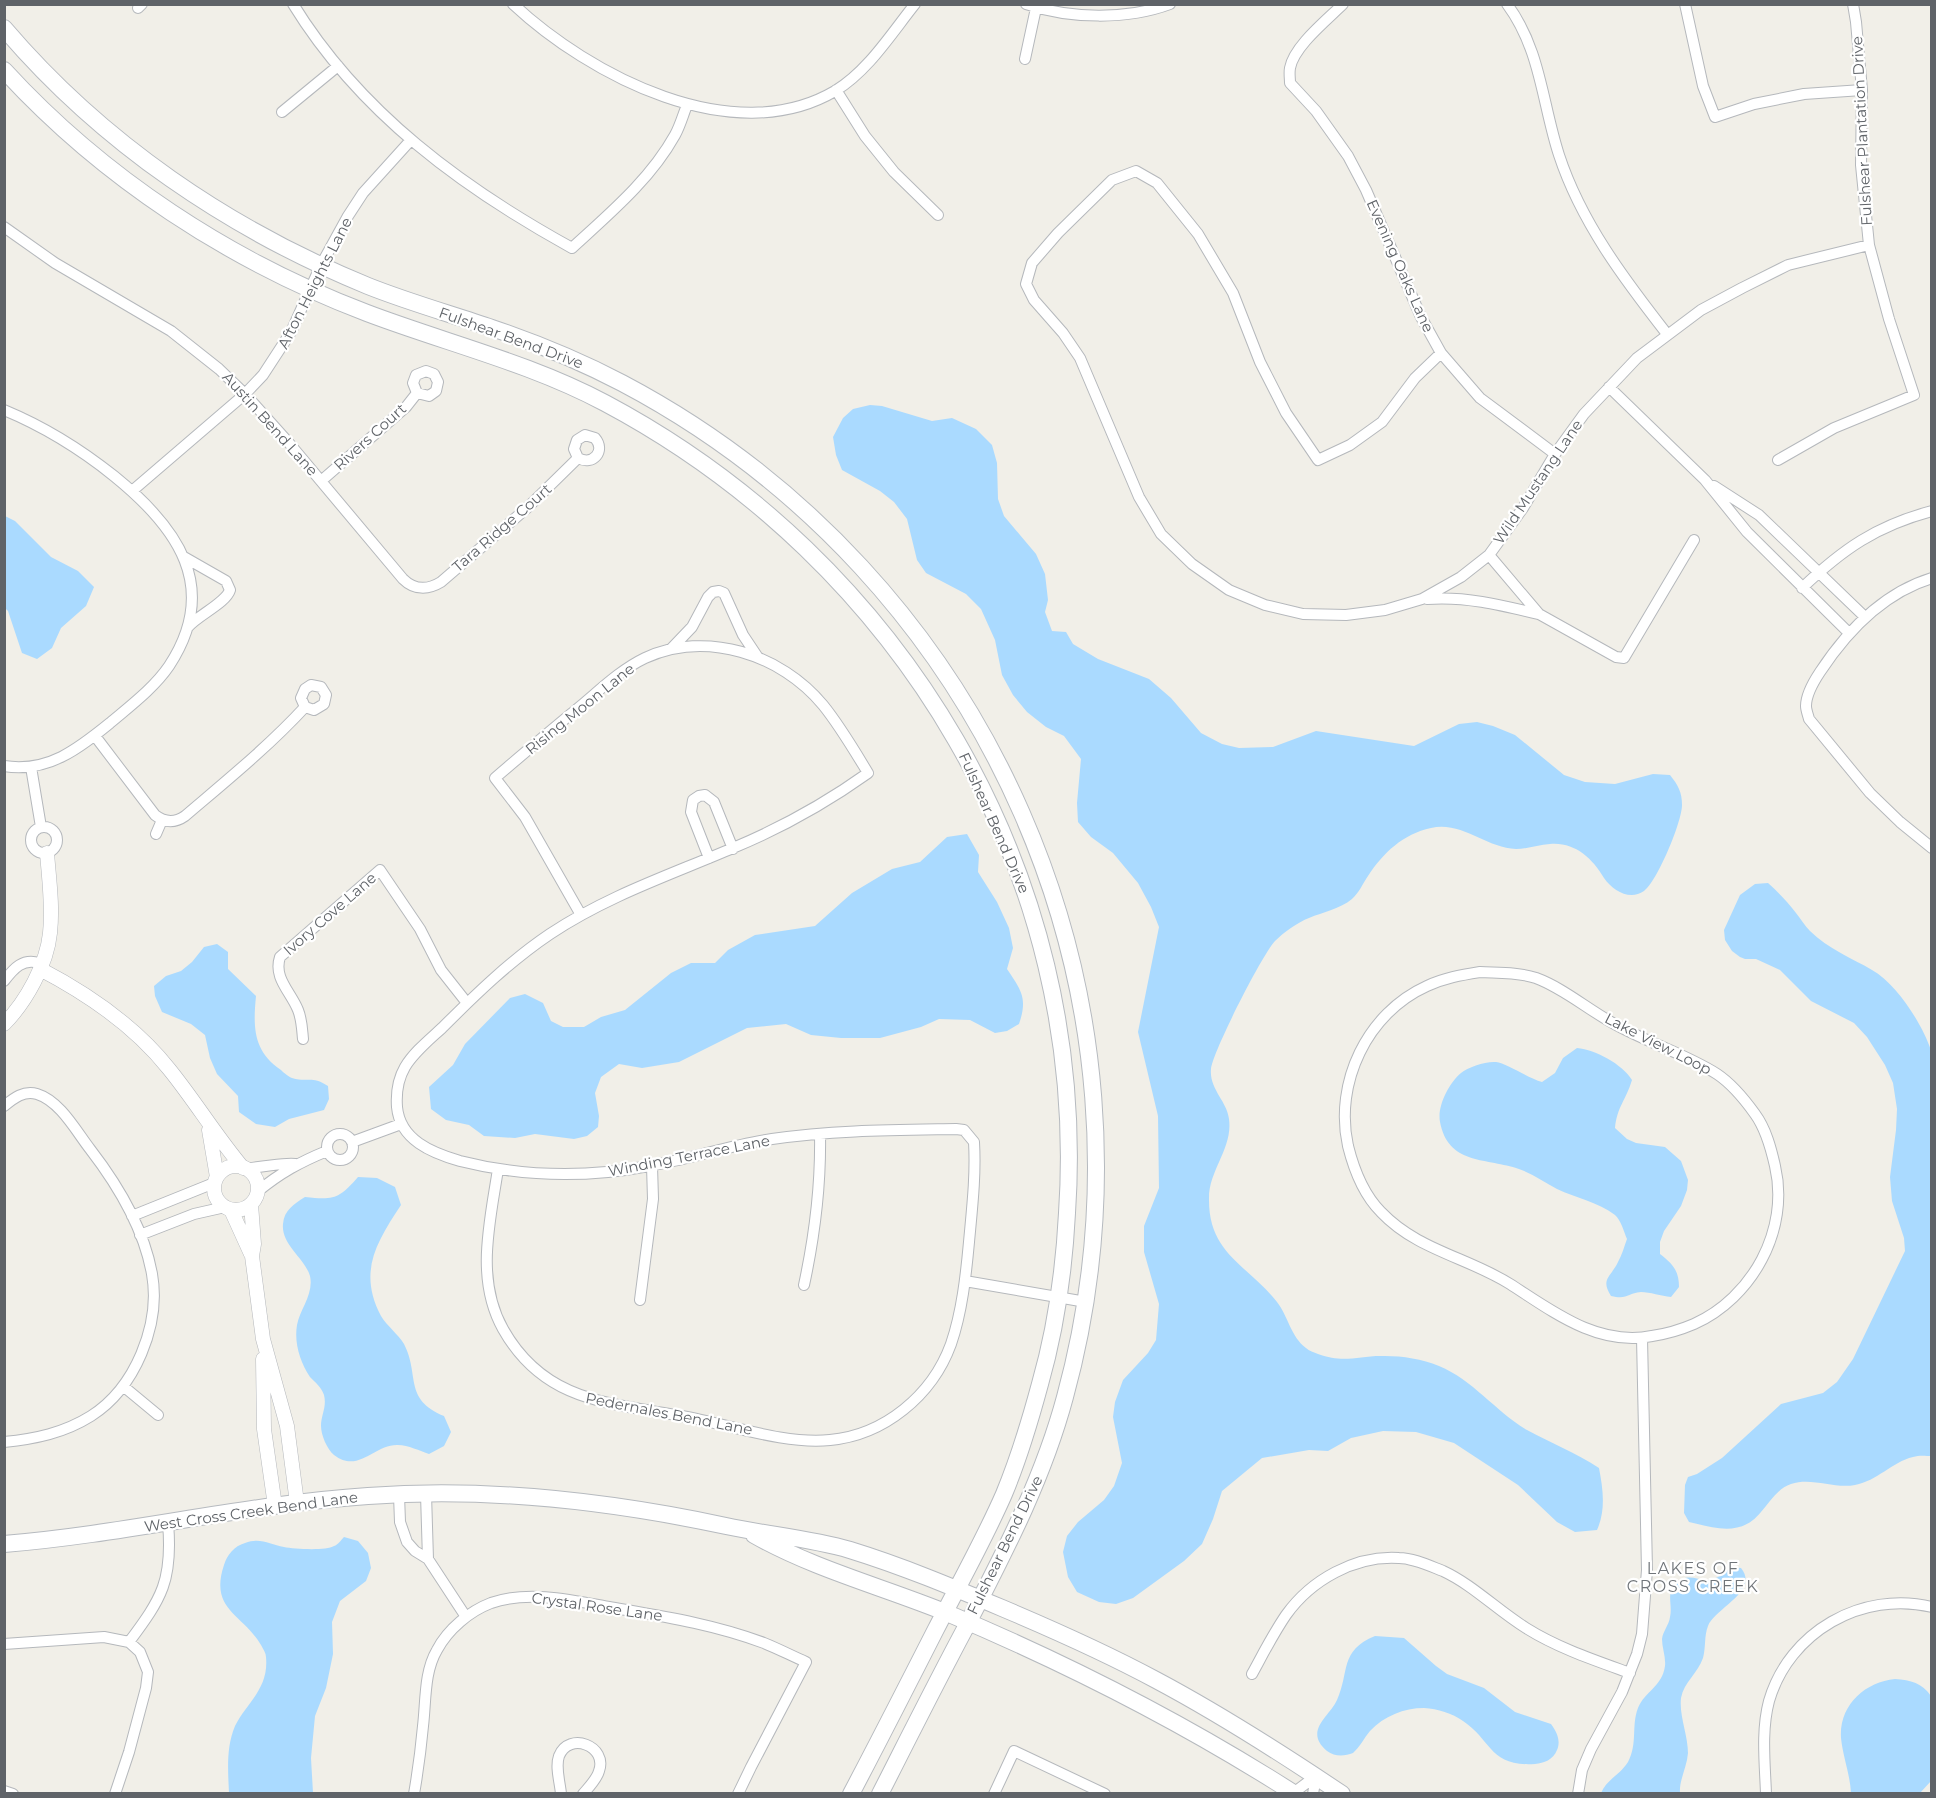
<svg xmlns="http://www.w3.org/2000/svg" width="1936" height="1798" font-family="Montserrat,sans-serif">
<rect width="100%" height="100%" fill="#f1efe8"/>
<path fill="#aadaff" d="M870,405L882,406L932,421L952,418L976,429L992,445L997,463L998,499L1004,516L1036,554L1045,574L1048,600L1045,612L1052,631L1066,632L1073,644L1098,659L1149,679L1171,698L1201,733L1222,744L1239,748L1273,747L1316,731L1414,746L1459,724L1477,722L1493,726L1515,735L1564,775L1585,782L1615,784L1653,774L1670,775C1678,785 1682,792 1682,805C1682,822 1657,882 1644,891C1630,901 1613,891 1604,878C1592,858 1575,842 1550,844C1538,845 1527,849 1516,849C1486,848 1462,821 1431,828C1403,834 1383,853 1368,876C1363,883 1359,893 1352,899C1340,909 1323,912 1309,918C1298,922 1283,933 1275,941C1262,955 1213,1051 1211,1069C1209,1089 1227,1101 1229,1119C1233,1148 1209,1170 1209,1198C1208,1254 1247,1264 1277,1302C1288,1316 1291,1337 1306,1348C1309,1351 1314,1352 1318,1354C1345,1364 1359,1355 1385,1356C1403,1356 1422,1359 1439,1366C1473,1380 1495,1411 1527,1430C1551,1443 1576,1453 1599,1468C1603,1489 1606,1510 1597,1530L1575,1532L1557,1522L1518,1485L1454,1443L1416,1432L1383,1431L1351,1438L1328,1451L1309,1450L1262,1458L1222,1491L1213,1519L1202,1544L1184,1561L1133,1598L1116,1604L1099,1602L1077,1592L1068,1577L1063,1552L1067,1536L1078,1522L1104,1500L1114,1486L1122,1463L1113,1417L1115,1402L1123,1380L1148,1353L1156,1340L1159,1304L1144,1252V1226L1159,1188L1158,1116L1138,1032L1159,927L1151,907L1138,883L1113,853L1091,837L1078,822L1077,803L1081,759L1064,736L1046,727L1027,712L1013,695L1002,675L995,640L981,609L966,594L926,573L917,560L907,519L894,502L880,491L842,470L836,455L833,437L843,418L853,409Z
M5,516L15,521L51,557L78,571L94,587L86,606L61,628L52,648L37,659L22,653L8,611L5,608Z
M967,834L979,855L978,872L997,902L1009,928L1013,948L1007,969C1021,990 1028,998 1019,1024L1007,1031L995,1033L970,1020L939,1019L921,1027L880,1038H841L811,1035L786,1024L747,1028L679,1062L642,1068L619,1064L601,1077L595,1093L599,1116L598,1127L587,1136L574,1139L535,1134L515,1138L484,1136L469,1125L446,1120L431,1109L429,1087L453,1065L465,1044L510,998L525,994L543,1003L551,1021L563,1027H584L601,1017L625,1010L671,973L691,963H715L728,950L755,935L815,926L852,893L892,869L920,862L947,837Z
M1768,883C1778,892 1788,902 1796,913C1801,919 1805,926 1810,931C1828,949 1852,958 1872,970C1897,984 1922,1024 1931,1050V1456C1926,1456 1919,1455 1913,1457C1892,1462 1877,1481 1855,1485C1834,1489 1812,1477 1791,1484C1778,1488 1770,1502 1761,1512C1741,1537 1715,1528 1689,1522L1684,1513L1685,1485L1688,1477L1697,1474L1722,1458L1781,1404L1823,1393L1837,1382L1853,1359L1905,1251L1904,1238L1892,1201L1890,1177L1896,1130L1897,1109L1893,1083L1885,1065L1867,1037L1854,1023L1811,1001L1780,970L1756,959H1745L1740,957L1732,951L1725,940L1724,930L1740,895L1755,884Z
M217,944L228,952V969L256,996C253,1027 253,1051 281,1070C284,1073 289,1077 292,1078C308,1083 311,1075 328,1086L329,1099L324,1110L289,1119L275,1127L256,1124L239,1112L238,1096L217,1074L210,1058L205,1035L191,1024L162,1012L155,996L154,986L166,976L181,971L192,962L204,947Z
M1577,1048C1596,1050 1622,1064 1632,1080C1626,1100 1617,1107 1615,1128L1627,1139L1636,1143L1665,1147L1681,1161L1688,1180L1687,1190L1681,1206L1664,1231L1660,1242V1254C1673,1264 1679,1271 1679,1287L1671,1297C1661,1296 1650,1292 1641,1292C1627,1293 1628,1300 1611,1296C1600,1279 1611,1277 1618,1262C1622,1255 1624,1247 1627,1239C1624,1232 1621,1220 1615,1215C1598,1202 1576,1198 1557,1189C1544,1182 1530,1172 1516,1168C1484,1158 1448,1164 1440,1122C1437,1106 1449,1083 1461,1073C1468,1067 1486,1061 1496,1062C1506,1063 1528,1078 1542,1082L1555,1073L1563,1058Z
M358,1177L377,1178L395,1187L401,1205C376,1243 358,1272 381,1316C387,1326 398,1334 404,1344C420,1375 403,1399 444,1416L451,1432L444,1446L429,1454C420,1451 408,1445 398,1445C374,1444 359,1474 334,1455C327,1449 321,1435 321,1426C321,1415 327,1407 324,1395C322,1388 315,1382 310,1377C300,1362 294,1343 297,1325C300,1309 314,1294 310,1276C305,1258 281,1245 283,1224C284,1210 294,1204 305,1197C334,1200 339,1199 358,1177Z
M344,1537L358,1541L368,1553L371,1568L366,1581L340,1601L332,1622L333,1654L326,1688L315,1716L311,1758L313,1793H229C228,1771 226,1747 235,1726C247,1702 269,1689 266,1657C266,1653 263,1649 261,1645C243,1614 209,1610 224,1565C227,1555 234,1546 245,1543C261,1537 270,1545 284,1547C294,1549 326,1551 334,1546C338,1545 341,1540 344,1537Z
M1731,1567L1741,1568C1760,1591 1714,1609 1708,1626C1704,1636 1706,1647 1703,1658C1698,1673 1684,1682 1681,1698C1679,1716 1688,1735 1688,1753C1687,1767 1679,1780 1680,1793H1601C1607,1779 1620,1775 1628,1762C1638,1743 1631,1726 1638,1708C1645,1691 1662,1687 1665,1666C1666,1657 1662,1648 1662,1639C1663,1631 1669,1625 1670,1617C1673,1604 1665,1593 1677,1583C1687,1573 1696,1580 1707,1580C1717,1580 1724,1573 1731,1567Z
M1375,1636L1404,1638L1436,1666L1447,1674L1484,1688L1515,1712L1551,1724C1557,1732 1561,1741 1557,1750C1553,1760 1544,1763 1535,1764C1489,1767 1492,1740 1463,1721C1452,1713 1438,1709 1424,1708C1404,1708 1384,1716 1370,1731C1364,1738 1360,1747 1353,1753C1345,1756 1335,1757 1327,1751C1303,1731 1330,1716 1337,1700C1350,1671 1339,1651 1375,1636Z
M1895,1679C1911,1680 1922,1683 1931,1696V1781L1920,1793H1851C1850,1774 1843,1757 1841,1738C1839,1705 1865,1682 1895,1679Z"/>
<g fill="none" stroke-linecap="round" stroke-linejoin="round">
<defs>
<path id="minor" d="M293,4C360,113 463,188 572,248C609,214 650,180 675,135C680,126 683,115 687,105
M513,4C589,75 733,151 835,91C868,71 891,34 915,4
M1026,4C1070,19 1127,20 1170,4
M1343,4C1327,20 1294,46 1290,68C1289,73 1290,78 1290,83L1316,111L1348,156L1366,190L1421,317L1441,353L1480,398L1555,454
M1507,4C1541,50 1542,103 1559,155C1581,222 1624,279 1667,334
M1685,4L1703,86L1715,117L1754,104L1804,94L1862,90
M138,8L142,4
M1025,59L1036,8
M836,90L865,136L894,172L938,215
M282,112L338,66
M4,227L55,263L171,331L219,369L245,394L289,443L403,579C414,590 428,590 441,582L527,508L578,458C593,466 606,451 595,438L585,435L577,440L574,449L578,458
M1441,353L1415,378L1382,422L1350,445L1318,460L1286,413L1260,362L1233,293L1198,234L1157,183L1136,171L1112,180L1058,233L1032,263L1026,284L1034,300L1063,333L1080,358L1139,497L1161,534L1192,564L1229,590L1265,605L1303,614L1346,615L1385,610L1422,599L1461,577L1489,555L1523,508L1555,454L1584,414L1637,358L1701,310L1742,288L1788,265L1869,245
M1609,387L1705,480L1747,532L1849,633
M4,410C45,427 79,448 114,476C177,527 221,587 169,666C154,688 130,706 110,723C78,749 48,773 4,766
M1778,460L1834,428L1914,395L1889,319L1869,245L1861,165L1862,90L1856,22L1853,4
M321,481L406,407L417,393L413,383L416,375L426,371L434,374L438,382L436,391L429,396L417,393
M1714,486L1759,515L1865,617
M132,491L245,394L263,375L291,332L321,265L348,216L363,193L410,141
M1489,555L1539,614L1616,657L1624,658L1694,540
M184,557L226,581L230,590C226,603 198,615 188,627
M1932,578C1883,593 1847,631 1820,672C1814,681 1806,695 1806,706C1806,710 1808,715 1809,719L1870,793L1900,822L1932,848
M1802,588C1843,549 1876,526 1932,511
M1427,599C1465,596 1501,605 1538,614
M671,649L692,627L708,597L713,592L719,591L724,593L743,635L757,656
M95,736L155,815C165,823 175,823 185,816C226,781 268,747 305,707L301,698L305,689L311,685L321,687L326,695L324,704L314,710L305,707
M31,767L41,827
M31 840a13 13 0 1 1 26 0a13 13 0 1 1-26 0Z
M156,834L162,820
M709,858L691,812L693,800L699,796L705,795L714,802L733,849
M1480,972C1498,973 1518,972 1536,978C1563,988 1586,1008 1611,1022C1645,1042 1684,1053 1717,1074C1732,1084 1745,1100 1755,1114C1766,1129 1771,1148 1775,1166C1790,1230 1752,1298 1694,1324C1680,1330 1666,1334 1652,1336C1598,1347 1552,1311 1510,1284C1467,1257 1417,1250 1381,1212C1363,1194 1354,1170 1348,1146C1334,1083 1367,1013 1427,986C1444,978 1461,975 1480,972Z
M4,981C14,968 23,958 39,963L40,969
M303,1039C302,1029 302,1020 298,1010C291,992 273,978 280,957L380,870L420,929L441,970L467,1003
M4,1106C14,1098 24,1090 37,1094C60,1101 76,1131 90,1149C117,1184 144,1229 152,1274C161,1325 135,1388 91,1416C64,1433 35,1439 4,1442
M327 1147a13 13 0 1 1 26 0a13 13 0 1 1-26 0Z
M352,1142L401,1124
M246,1169C257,1167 285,1163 295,1164
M498,1169C490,1222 475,1279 503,1329C544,1402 609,1403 682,1416C727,1424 786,1445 830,1440C884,1435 932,1396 951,1344C962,1312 966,1275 969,1242C972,1209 976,1175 974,1142L964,1130L956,1129C895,1130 833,1130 772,1139C730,1145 691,1159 649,1166C586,1178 523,1177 460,1161C432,1153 400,1140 397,1107C396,1093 398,1079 405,1067C414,1052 429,1040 442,1028C476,994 510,961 550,934C607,896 670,875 733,848C781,828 826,803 868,773C854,750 840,726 823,705C781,654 706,630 645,658C622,669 602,688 583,704C553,729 524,753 495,778L525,817L581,915
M257,1192C280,1173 300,1162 327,1151
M132,1216L214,1183
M140,1235L194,1214L225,1207
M965,1281L1086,1302
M804,1285C815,1234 821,1186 820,1134
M640,1300L653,1199L652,1166
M123,1386L158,1415
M426,1494L428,1559
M399,1495L400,1522L407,1542L415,1551L428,1559L466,1617
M129,1642C162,1598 173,1580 168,1523
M4,1644L104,1637L129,1642
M1252,1674C1263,1654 1273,1634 1286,1615C1311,1580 1355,1555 1399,1558C1413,1558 1430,1566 1443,1571C1473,1585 1497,1610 1526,1628C1558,1648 1594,1660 1630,1673
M4,1791L13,1794
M115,1794L129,1752L146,1688L148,1672L140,1652L129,1642
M414,1794C418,1771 421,1748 423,1726C426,1701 424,1672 437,1650C448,1629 470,1611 491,1603C528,1590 572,1600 609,1607C661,1616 714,1624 764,1643C779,1649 792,1656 806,1662L751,1767L738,1794
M561,1794C560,1782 555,1767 559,1756C569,1731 608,1746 599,1771C597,1779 589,1787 583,1794
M994,1794L1014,1751L1105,1794
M1292,1794L1316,1776
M1313,1794L1316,1776
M1578,1794L1582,1770L1591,1749L1622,1692L1637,1654L1642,1634L1647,1570L1642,1338
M1766,1794C1765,1764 1761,1731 1769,1701C1789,1632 1862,1590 1932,1607"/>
<path id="tertiary" d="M40,969C88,994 135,1026 169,1069C195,1101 216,1136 243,1168
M4,1024C26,1002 47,964 50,933C53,906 49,879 47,853
M209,1130L217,1177
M214 1188a22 22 0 1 1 44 0a22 22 0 1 1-44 0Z
M251,1204L254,1244L252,1256L263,1339L287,1426L297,1503
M231,1210L251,1254
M263,1359L264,1429L275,1506"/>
<path id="secondary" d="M4,28C102,143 229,229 368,286C408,302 451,314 492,328C536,343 580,361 622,383C988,576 1174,998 1065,1397C1043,1479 1005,1551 967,1625C937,1681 909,1737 880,1794
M4,70C103,178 230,261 367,313C446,343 530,363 605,403C902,561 1090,874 1067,1213C1064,1271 1056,1328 1040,1384C1030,1421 1019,1458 1004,1494C984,1540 959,1584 936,1629C908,1684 880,1739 851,1794
M754,1535C814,1569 883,1587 947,1613C1068,1664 1184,1723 1295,1794
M4,1544C127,1534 246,1504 368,1496C488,1487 609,1501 726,1526C767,1535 809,1538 850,1550C902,1566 952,1587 1002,1608C1054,1630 1106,1653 1156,1680C1220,1714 1281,1753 1342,1794"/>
</defs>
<use href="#minor" stroke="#b5b8bc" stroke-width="12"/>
<use href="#tertiary" stroke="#b5b8bc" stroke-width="15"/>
<use href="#secondary" stroke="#b6babf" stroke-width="18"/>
<use href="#minor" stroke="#fff" stroke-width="10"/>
<use href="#tertiary" stroke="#fff" stroke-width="14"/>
<use href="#secondary" stroke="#fff" stroke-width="16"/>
</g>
<g text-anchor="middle" stroke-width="4.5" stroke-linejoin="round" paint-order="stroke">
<g font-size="15" fill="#5f6368" stroke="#fff">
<text transform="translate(1862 131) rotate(-93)" y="5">Fulshear Plantation Drive</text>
<text transform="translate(1400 266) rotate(66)" y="5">Evening Oaks Lane</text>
<text transform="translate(315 283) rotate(-63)" y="5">Afton Heights Lane</text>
<text transform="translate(511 338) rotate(20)" y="5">Fulshear Bend Drive</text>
<text transform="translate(270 424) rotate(48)" y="5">Austin Bend Lane</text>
<text transform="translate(370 437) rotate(-42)" y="5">Rivers Court</text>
<text transform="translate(1538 482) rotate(-56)" y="5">Wild Mustang Lane</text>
<text transform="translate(502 528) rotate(-41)" y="5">Tara Ridge Court</text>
<text transform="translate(580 709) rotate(-39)" y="5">Rising Moon Lane</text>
<text transform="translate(994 823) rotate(66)" y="5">Fulshear Bend Drive</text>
<text transform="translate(330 914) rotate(-41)" y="5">Ivory Cove Lane</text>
<text transform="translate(1658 1044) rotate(27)" y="5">Lake View Loop</text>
<text transform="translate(689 1156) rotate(-11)" y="5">Winding Terrace Lane</text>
<text transform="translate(669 1414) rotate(11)" y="5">Pedernales Bend Lane</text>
<text transform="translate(251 1512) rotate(-8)" y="5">West Cross Creek Bend Lane</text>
<text transform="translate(1005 1545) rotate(-64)" y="5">Fulshear Bend Drive</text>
<text transform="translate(597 1607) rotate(8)" y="5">Crystal Rose Lane</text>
</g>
<g font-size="16" letter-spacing="1.5" fill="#70757a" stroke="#fff">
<text x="1693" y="1574">LAKES OF<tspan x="1693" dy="18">CROSS CREEK</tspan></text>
</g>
</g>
<rect width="1936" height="1798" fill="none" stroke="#5f6368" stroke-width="12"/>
</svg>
